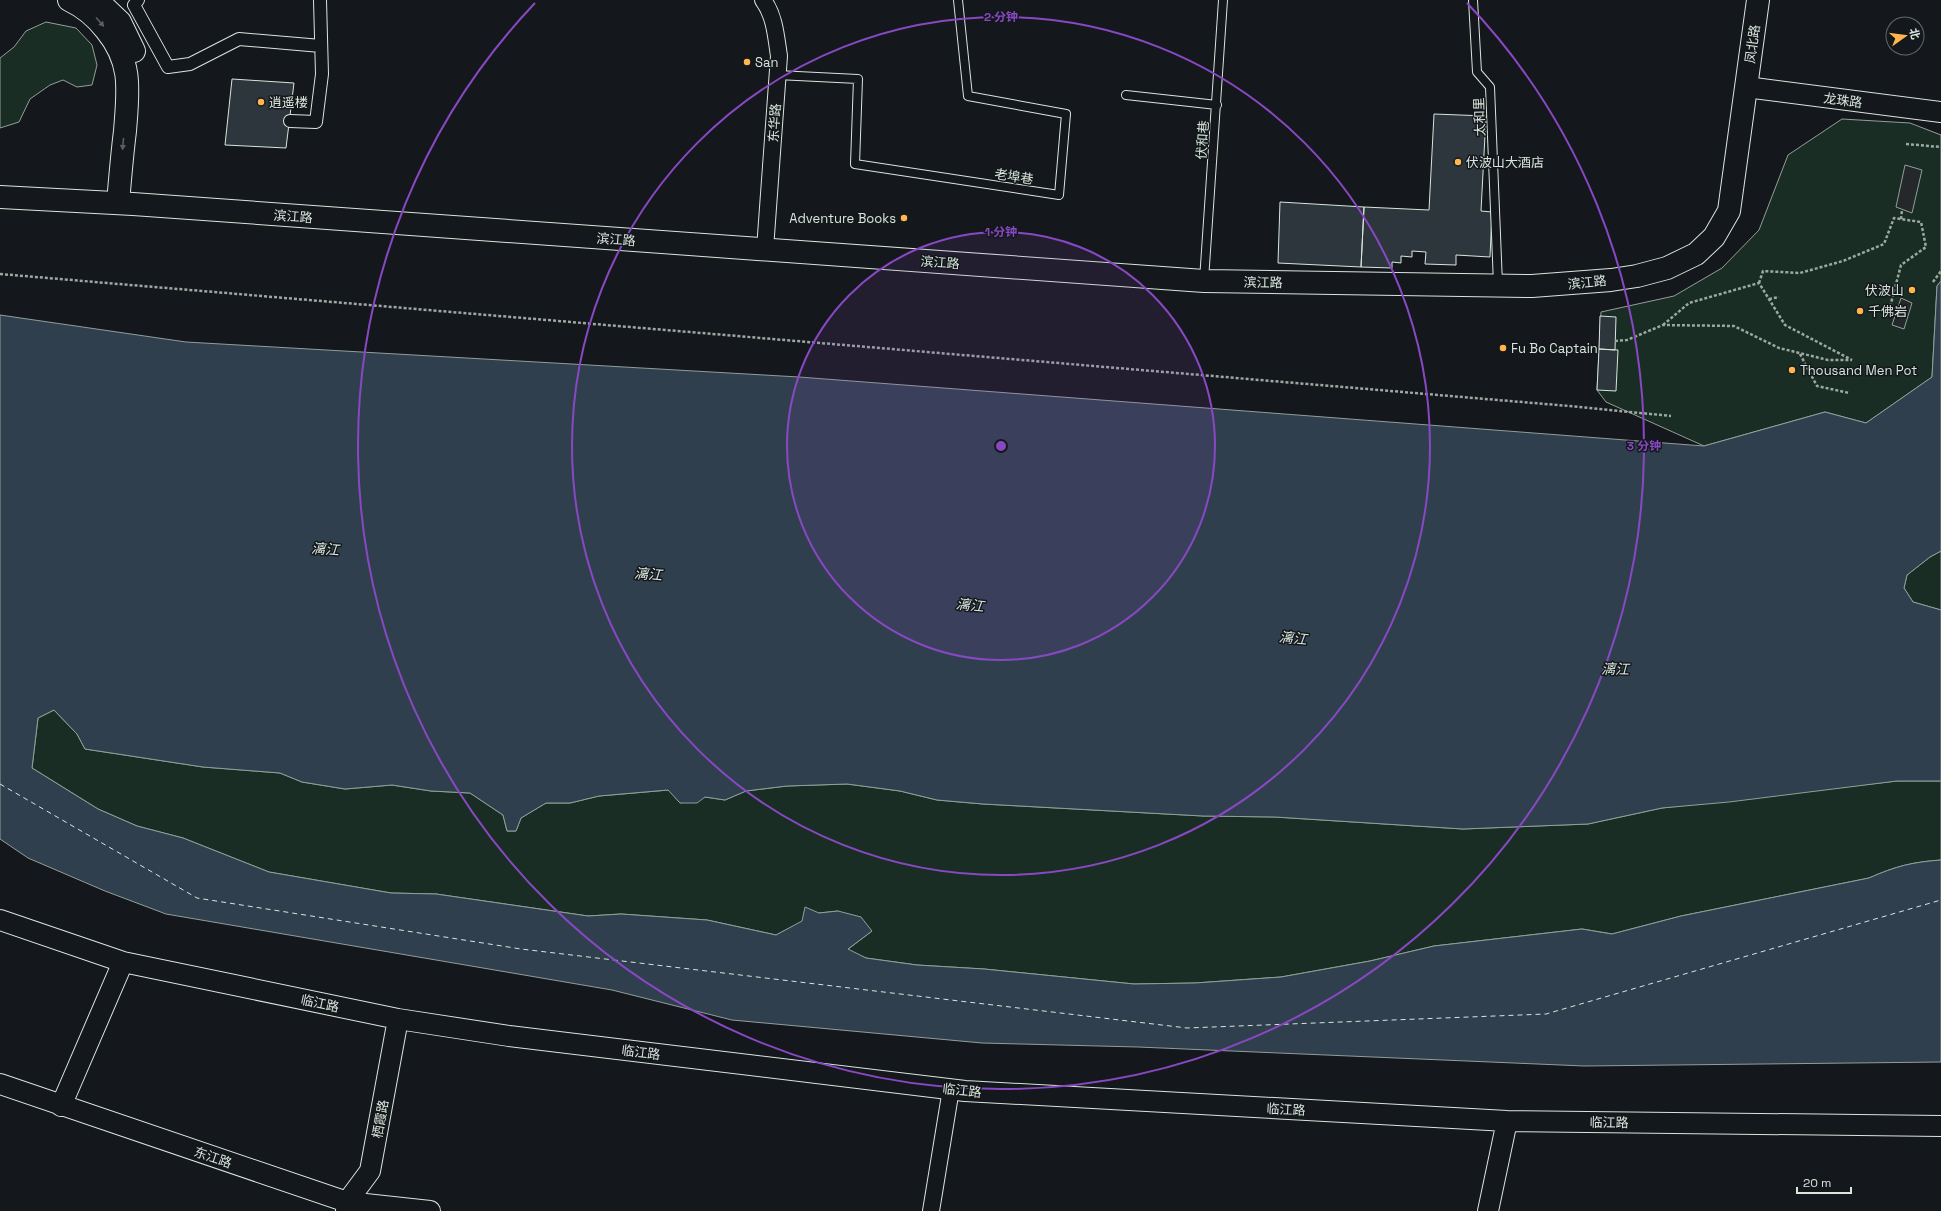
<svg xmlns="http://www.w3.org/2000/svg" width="1941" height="1211" font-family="'Space Grotesk','Noto Sans SC',sans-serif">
<rect width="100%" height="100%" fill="#14181c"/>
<path fill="#1a2d24" stroke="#939e99" d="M46,22L76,28L92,45L97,65L92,85L77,87L63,80L50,85L30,99L19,122L0,128V58L14,47L26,31Z
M1842,119L1910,123L1941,135V281L1937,286L1932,377L1866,423L1825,412L1704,446L1606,402L1597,390L1601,312L1674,296L1722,268L1759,230L1788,155Z
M1941,551V610L1913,602L1904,588L1907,575L1930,557Z
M54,710L77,734L85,749L203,767L280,773L302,782L345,789L392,785L431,791L470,793L503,815L507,831H516L521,818L546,803H570L599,796L669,790L680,803L705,797L725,800L746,791L787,786L847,784L900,791L937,800L983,804L1203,816L1275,817L1463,829L1588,824L1662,808L1897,781H1941V860C1913,862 1896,866 1869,878L1681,916L1612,934L1582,929L1434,946L1370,961L1281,977L1195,983L1134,984L984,969L917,965L866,958L847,950L872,931L838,911L819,913L776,935L707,920L621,914L588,916L436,894L391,893L269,872L183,838L137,826L98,809L32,768L38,718Z"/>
<path fill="#24282b" stroke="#939e99" d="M1905,165L1922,170L1912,213L1896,207Z
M1901,298L1912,303L1904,329L1892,325Z"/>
<path fill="#2f3f4d" stroke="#939e99" d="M1941,281V551L1930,557L1907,575L1904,588L1913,602L1941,610V781H1897L1729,802L1662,808L1588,824L1463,829L1275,817L1203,816L983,804L937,800L900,791L847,784L787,786L746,791L725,800L705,797L697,803H680L668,790L599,796L570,803H546L521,818L516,831H507L503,815L470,793L431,791L392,785L345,789L302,782L280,773L203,767L85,749L77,734L54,710L38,718L32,768L98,809L137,826L183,838L269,872L391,893L436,894L588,916L621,914L707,920L776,935L802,921L805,907L819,913L838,911L861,917L872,931L848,949L866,958L917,965L984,969L1134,984L1195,983L1281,977L1370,961L1434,946L1582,929L1612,934L1681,916L1869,878C1896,866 1913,862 1941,860V1062L1584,1066L1138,1047L982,1043L732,1020L612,990L166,914L105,891L28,858L0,839V315L186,342L799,377L1704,446L1825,412L1866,423L1932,377L1937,286Z"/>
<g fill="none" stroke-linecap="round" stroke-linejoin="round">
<path stroke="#d8e6dc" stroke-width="1" stroke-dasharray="5 4" stroke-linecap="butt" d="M0,784L197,898L521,949L1187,1028L1546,1014L1941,900"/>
</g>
<path fill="#2c363c" stroke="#d8e6dc" d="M232,79L294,83L286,148L225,145Z
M1434,114L1486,116L1481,211L1492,212L1490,257L1456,255V265L1425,264L1426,252L1412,251V257L1401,256V263L1392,262V268L1361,267L1364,207L1429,210Z
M1280,202L1364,207L1361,267L1278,263Z
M1600,316L1616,317L1615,350L1599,349Z
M1599,349L1618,350L1616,391L1597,390Z"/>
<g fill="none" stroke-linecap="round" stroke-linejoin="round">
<defs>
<path id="service" d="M1473,0L1477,72L1490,87L1498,284
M777,75L858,79L855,164L1059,195L1066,114L968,96L958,0
M1126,95L1217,105
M1204,280L1223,0"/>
<path id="pedestrian" d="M138,0L134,5L168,67L190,64L239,39L321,46
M290,121L316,122L322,74L320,0"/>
<path id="minor" d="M763,0C775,16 776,37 779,56L765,249
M931,1211L951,1089"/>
<path id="tertiary" d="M1746,87L1941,112
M0,920L123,962L398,1019L509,1036L965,1091L1507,1121L1941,1126
M0,1084L347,1202L430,1211
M61,1106L123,962
M346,1211L347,1202L370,1171L398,1019
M1488,1211L1507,1121"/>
<path id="secondary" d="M0,197L133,204L1204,281L1532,286L1611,280L1637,276L1667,268L1696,254L1714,237L1729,211L1758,0"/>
<path id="primary" d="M69,0C84,7 95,16 106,30C133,63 128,91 125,131C122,155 120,179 118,203
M97,0L120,22L134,51"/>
</defs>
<use href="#service" stroke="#d8e6dc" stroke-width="10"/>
<use href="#pedestrian" stroke="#d8e6dc" stroke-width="14"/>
<use href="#minor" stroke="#d8e6dc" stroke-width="18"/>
<use href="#tertiary" stroke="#d8e6dc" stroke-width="22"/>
<use href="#secondary" stroke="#d8e6dc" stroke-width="24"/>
<use href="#primary" stroke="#d8e6dc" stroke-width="24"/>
<path stroke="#9da8a2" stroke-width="2.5" stroke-dasharray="3 2" stroke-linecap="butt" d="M1906,144L1941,147
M1901,219L1902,210
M0,274L1569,406L1671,416
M1933,282L1941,271
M1759,283L1763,271L1800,273L1843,261L1884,244L1894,218L1921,222L1926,247L1901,265L1890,307L1897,310
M1769,299L1779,297
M1663,325L1689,303L1759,283L1785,325L1852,360
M1615,341L1627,340L1663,325L1734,326L1779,348L1828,360H1852
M1800,354L1817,386L1849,393"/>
<use href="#service" stroke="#14181c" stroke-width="8"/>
<use href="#pedestrian" stroke="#14181c" stroke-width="12"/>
<use href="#minor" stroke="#14181c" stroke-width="16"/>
<use href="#tertiary" stroke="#14181c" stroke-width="20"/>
<use href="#secondary" stroke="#14181c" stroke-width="22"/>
<use href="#primary" stroke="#14181c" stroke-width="22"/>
</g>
<defs><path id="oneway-solid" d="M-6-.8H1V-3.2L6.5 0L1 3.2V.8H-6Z"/></defs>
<g fill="#59605f">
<use href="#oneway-solid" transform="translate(100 22) rotate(49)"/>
<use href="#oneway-solid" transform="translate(123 144) rotate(95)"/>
</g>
<circle cx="1001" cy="446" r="214" fill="#8948c3" fill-opacity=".12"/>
<g fill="none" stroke="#8948c3" stroke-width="2">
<circle cx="1001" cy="446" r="214"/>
<circle cx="1001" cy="446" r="429"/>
<path d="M1467 3A643 643 0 1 1 535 3"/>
</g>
<g fill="#ffb74d" stroke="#14181c" stroke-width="1.5">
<circle cx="747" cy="62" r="4"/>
<circle cx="261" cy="102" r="4"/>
<circle cx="1458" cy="162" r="4"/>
<circle cx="904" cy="218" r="4"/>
<circle cx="1912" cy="290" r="4"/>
<circle cx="1860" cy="311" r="4"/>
<circle cx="1503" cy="348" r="4"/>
<circle cx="1792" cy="370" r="4"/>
</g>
<g text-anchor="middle" stroke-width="3" stroke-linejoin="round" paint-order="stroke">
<g font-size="13" fill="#d8e6dc" stroke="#14181c">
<text transform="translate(1752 44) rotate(-82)" y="5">凤北路</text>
<text transform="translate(1843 100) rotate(7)" y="5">龙珠路</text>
<text transform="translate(1479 117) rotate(-92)" y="5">太和里</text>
<text transform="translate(774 123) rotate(-86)" y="5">东华路</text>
<text transform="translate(1202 140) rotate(-86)" y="5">伏和巷</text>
<text transform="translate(1014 176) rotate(9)" y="5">老埠巷</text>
<text transform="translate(293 216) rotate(4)" y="5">滨江路</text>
<text transform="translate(616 239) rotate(4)" y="5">滨江路</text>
<text transform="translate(940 262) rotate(4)" y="5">滨江路</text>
<text transform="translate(1263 282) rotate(1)" y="5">滨江路</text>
<text transform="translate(1587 282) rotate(-6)" y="5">滨江路</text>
<text transform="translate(320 1003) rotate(12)" y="5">临江路</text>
<text transform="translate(641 1052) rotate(7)" y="5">临江路</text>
<text transform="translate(962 1090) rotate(6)" y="5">临江路</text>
<text transform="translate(1286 1109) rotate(3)" y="5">临江路</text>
<text transform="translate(380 1119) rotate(-80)" y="5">栖霞路</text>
<text transform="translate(1609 1122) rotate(1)" y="5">临江路</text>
<text transform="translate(213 1157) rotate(19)" y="5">东江路</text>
</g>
<g font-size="13" fill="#d8e6dc" stroke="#14181c" text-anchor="start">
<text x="755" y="67">San</text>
<text x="269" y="107">逍遥楼</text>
<text x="1466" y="167">伏波山大酒店</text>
<text x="896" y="223" text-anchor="end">Adventure Books</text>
<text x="1904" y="295" text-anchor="end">伏波山</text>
<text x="1868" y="316">千佛岩</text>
<text x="1511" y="353">Fu Bo Captain</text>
<text x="1800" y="375">Thousand Men Pot</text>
</g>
<g font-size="14" font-style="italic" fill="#d8e6dc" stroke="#14181c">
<text transform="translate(325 549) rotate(4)" y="5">漓江</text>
<text transform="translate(648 574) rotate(4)" y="5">漓江</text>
<text transform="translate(970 605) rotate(6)" y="5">漓江</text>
<text transform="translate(1293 638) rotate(6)" y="5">漓江</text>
<text transform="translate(1615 669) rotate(1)" y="5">漓江</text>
</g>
</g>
<circle cx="1001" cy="446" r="6" fill="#8948c3" stroke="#14181c" stroke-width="2"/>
<g font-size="12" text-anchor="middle" font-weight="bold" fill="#8948c3" stroke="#14181c" stroke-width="3" stroke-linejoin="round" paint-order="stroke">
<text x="1001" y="21">2 分钟</text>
<text x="1001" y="236">1 分钟</text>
<text x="1644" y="450">3 分钟</text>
</g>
<g transform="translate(1905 36) rotate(76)"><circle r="19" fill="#14181c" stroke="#626a69"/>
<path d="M0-3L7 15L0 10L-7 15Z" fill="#ffb74d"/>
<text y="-6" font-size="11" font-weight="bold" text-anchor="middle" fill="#d8e6dc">北</text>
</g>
<path d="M1797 1187v6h54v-6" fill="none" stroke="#d8e6dc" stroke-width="2"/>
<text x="1803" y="1187" font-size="12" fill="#d8e6dc" stroke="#14181c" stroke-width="3" paint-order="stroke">20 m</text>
</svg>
